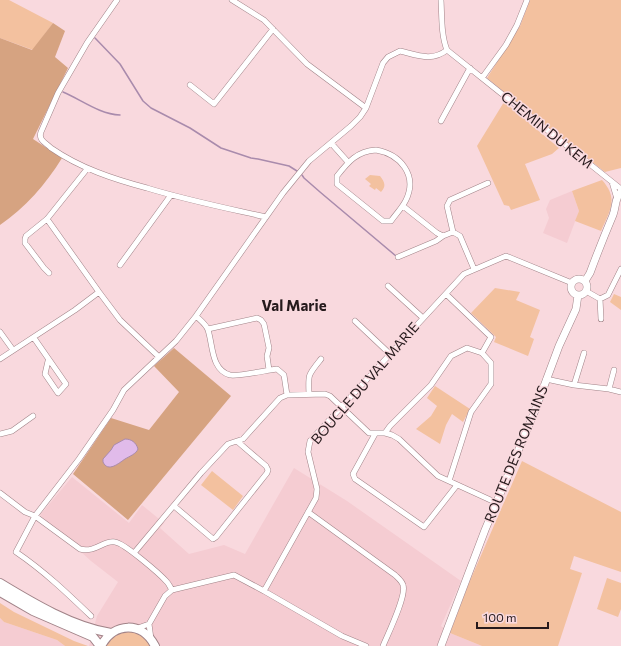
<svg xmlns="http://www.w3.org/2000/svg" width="621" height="646" font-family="Commissioner,sans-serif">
<rect width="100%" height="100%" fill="#f9d9de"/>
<path fill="#f5ccd2" d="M572,191L579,211L567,243L543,233L549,218L546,209L550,200Z
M294,468L347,501L461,581L441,626L450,633L482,646H89L97,616L118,582L91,561L40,515L72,477L129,523L142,505L164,523L160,528L189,554L224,545L245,554Z
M0,618L4,622L57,640L65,646H0Z"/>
<path fill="#f3c19f" d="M0,0H9L53,23L33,50L0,38Z
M530,0H621V168L605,172L532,115L487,78L520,26Z
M504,102L559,148L552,154L525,164L540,200L511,210L509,206L504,205L477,146Z
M370,175L380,176C384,181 387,186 381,192L376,188L375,190L369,186L371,184L365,179Z
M602,180C619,199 610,210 601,231L575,221L579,211L572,191Z
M495,288L520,292L516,300L540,310L530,337L534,339L528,356L494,342L496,337L471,313Z
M614,294L621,297V310L610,302Z
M435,386L470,409L463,422L452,414L446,425L440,444L416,429L431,416L437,406L427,398Z
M522,461L621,512V572L574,556L570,569L582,573L558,646H482L450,633L469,583Z
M212,471L243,496L233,510L201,485Z
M607,578L621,583V609L618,617L597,609Z
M0,603L14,612L74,641L88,646H65L57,640L4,622L0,618Z
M128,631C137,633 146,636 150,646H104C108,637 119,632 128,631Z"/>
<path fill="#d6a381" d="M53,23L65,31L55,57L68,68L33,139L62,158C46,184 25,208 0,225V38L32,50Z
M174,348L231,396L128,520L73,474L111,418L149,430L179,392L154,366Z"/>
<path fill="#e1bbea" stroke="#a98bac" d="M125,439C131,439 136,442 138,449C136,454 130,456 125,459C119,463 108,473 103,462V459L111,450L114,445Z"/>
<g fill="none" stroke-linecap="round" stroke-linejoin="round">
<path stroke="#a98bac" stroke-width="1.5" d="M95,38L120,64L143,101L151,108L190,128L221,148L251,158L258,159L289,166L297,171
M63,92C82,100 99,114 120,115
M302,175L304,178L320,192L396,256"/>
<defs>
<path id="street" d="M117,0L87,43L58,93L41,132C38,140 46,143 51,148C80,168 113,179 147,188C186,200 226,208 266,217
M232,0L264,20L307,64L366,108
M441,0C442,17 441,35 447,50L621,189
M482,78L506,45L517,25L527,0
M190,85L214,104L273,29
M441,121L470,68
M331,143L348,162
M376,150C400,154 418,175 406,200C402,208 396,214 391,221H383L337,184V176C348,162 357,151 376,150Z
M612,182L617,199
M403,206L437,233L443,236L453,232L460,236L474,269
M47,219L99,292L120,320L159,357
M453,232L447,206L450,200L488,183
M398,257L436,241L443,236
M120,265L171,195
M49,273L44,268L25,243V239L26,236L47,219L87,169
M388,286L423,318
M586,291L600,299L601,319
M446,294L491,337L482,353
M600,299L608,295L621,269
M196,316C200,320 206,324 208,330C213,345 211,370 230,375C236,377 268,370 277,369L284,375L287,395
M355,321L390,354
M208,329L257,318L261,320L264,324L269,348L267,356L269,370
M0,332L13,350
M34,338L66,384L58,393L45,374L48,361
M0,359L75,310L99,292
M546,379L574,385L609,389L621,392
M574,385L584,353
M609,389L614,370
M309,394C308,374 308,375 321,359
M385,433L390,426L431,385L451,356L467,348L482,353L491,363V384L471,412L449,481
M0,434L12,431L33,416
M375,434L353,474L355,479L424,527L457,485
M0,493L25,512L35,516L80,549C96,553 103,540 115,542C124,543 160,574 167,582C169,584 170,587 172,590
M174,506L213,539L216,537L267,473L268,470L266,466L238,442
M308,512L395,575C398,578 402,581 403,585C407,595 388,634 383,646
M134,553L201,473L228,444L243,439L280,398L287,395L325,394L330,396L369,433H385L392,435L399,439L438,476L497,503
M264,591L316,498L317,489L308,452L310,441L464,274L506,256L572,283
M91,616C67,593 44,571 16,552L35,516L79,459L113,410L124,390L176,341L196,316L283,193L309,161L351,126L360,117L366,108L383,63L388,57L400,51C417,55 432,62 447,50
M135,629L149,624
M151,639L149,624L165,596L172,590L234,575L264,591L342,636L366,646"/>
<path id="secondary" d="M571 287a8 8 0 1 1 16 0a8 8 0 1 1-16 0Z
M585,281L590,273C597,254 605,234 613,215C616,207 615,197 621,192
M441,646L485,530L534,413L559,346L576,309L578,295"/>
<path id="primary" d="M0,583C33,603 73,627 111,633
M0,592L33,611L93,637L100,646
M101,646C114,622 142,621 155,646"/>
</defs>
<use href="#street" stroke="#a18388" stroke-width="6"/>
<use href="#secondary" stroke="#a18388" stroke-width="8"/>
<use href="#primary" stroke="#a18388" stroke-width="10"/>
<use href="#street" stroke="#fff" stroke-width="5"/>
<use href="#secondary" stroke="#fff" stroke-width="7"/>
<use href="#primary" stroke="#fff" stroke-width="8"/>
</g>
<g text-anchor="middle" stroke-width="3" stroke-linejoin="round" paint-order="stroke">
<g font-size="14" fill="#261a1c" stroke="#f9d9de">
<text transform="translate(547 130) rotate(39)" y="5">CHEMIN DU KEM</text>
<text transform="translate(365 383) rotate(-49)" y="5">BOUCLE DU VAL MARIE</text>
<text transform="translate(516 454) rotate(-68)" y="5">ROUTE DES ROMAINS</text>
</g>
<g font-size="15" font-weight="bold" fill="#261a1c" stroke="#f9d9de">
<text x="294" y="311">Val Marie</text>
</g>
</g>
<path d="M477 622v6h71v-6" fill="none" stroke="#261a1c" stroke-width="2"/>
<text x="483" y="622" font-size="12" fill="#261a1c" stroke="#f9d9de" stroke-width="3" paint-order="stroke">100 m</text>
</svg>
